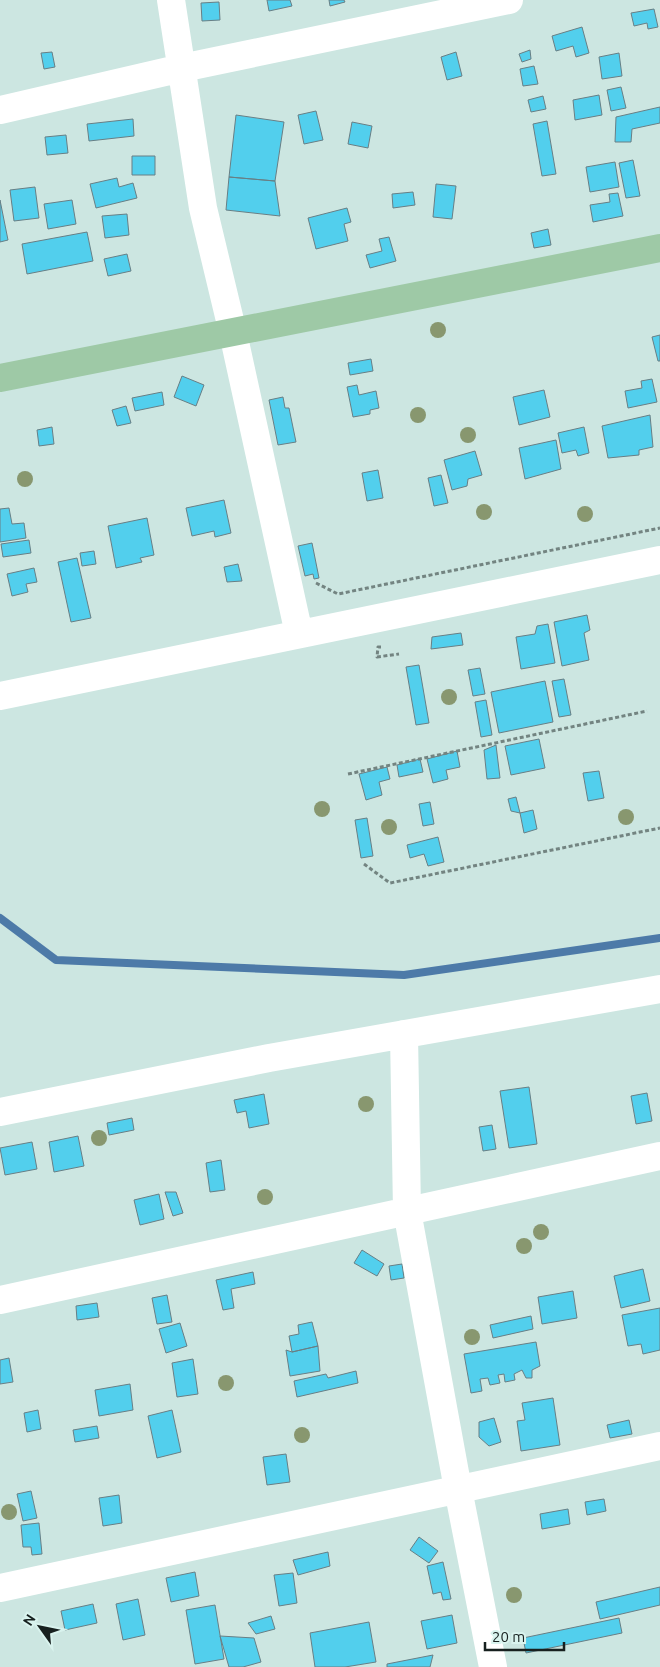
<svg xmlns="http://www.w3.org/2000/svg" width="660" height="1667" font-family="Ubuntu,sans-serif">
<rect width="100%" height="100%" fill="#cce6e1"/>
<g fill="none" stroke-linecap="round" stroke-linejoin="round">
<path stroke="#4d7aa8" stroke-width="8" d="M0,918L56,960L404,975L660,938"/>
</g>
<path fill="#52cfed" stroke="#687f85" d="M267,0H290L292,6L269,11Z
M329,0H344L345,2L330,6Z
M219,2L220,20L202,21L201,3Z
M654,9L658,27L648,29L647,23L634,26L631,13Z
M582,27L589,53L576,57L573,46L556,51L552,36Z
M530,50L531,59L522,62L519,54Z
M52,52L55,67L44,69L41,53Z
M456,52L462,76L447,80L441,57Z
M619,53L622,76L602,79L599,57Z
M534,66L538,84L523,86L520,69Z
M621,87L626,108L611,111L607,90Z
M599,95L602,115L575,120L573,100Z
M543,96L546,109L531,112L528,100Z
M660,107V123L632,129L631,142H615L616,117Z
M316,111L323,140L304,144L298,115Z
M236,115L284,122L275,181L229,177Z
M133,119L134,136L89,141L87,124Z
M547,121L556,174L542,176L533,124Z
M352,122L372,126L368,148L348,144Z
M66,135L68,153L47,155L45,137Z
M132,156H155V175H132Z
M633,160L640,196L626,198L619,163Z
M615,162L619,187L590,192L586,167Z
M229,177L275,181L280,216L226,210Z
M117,178L119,187L133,183L137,198L96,208L90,184Z
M436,184L456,186L452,219L433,217Z
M35,187L39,218L14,221L10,190Z
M413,192L415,205L393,208L392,194Z
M618,193L623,216L593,222L590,205L610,202L609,194Z
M0,200L8,240L0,242Z
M72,200L76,224L48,229L44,204Z
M347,208L351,222L344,224L348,241L316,249L308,218Z
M127,214L129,235L105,238L102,216Z
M548,229L551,245L534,248L531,233Z
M87,232L93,261L27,274L22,244Z
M389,237L396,261L370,268L366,255L382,251L379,239Z
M127,254L131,271L108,276L104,259Z
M660,335V361H658L652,337Z
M371,359L373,371L350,375L348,363Z
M182,376L204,385L196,406L174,397Z
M652,379L657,402L628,408L625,391L642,388L641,381Z
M357,385L359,395L376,391L379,408L370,410V414L353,417L347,387Z
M544,390L550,417L519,425L513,397Z
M162,392L164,405L135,411L132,398Z
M283,397L285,408H289L296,442L278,445L269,400Z
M126,406L131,423L117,426L112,410Z
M650,415L653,447L639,450V455L608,458L602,426Z
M52,427L54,444L39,446L37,430Z
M584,427L589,453L578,456L576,450L562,453L558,433Z
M556,440L561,469L525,479L519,448Z
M475,451L482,475L468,479L467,486L452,490L444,460Z
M378,470L383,498L367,501L362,473Z
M441,475L448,503L434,506L428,478Z
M224,500L231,533L215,537L214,531L192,536L186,508Z
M9,508L12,524L24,523L26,538L0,542V509Z
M147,518L154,555L140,558L142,562L116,568L108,526Z
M29,540L31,553L3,557L1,544Z
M312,543L319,578L314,579L313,574L305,576L298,546Z
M94,551L96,564L82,566L80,553Z
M77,558L91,618L71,622L58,562Z
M238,564L242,581L227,582L224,567Z
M34,568L37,582L26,584L28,592L12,596L7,574Z
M587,615L590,630L584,633L589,660L562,666L554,622Z
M548,624L555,663L521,669L516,637L535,634L537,626Z
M461,633L463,645L431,649L432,637Z
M419,665L429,723L416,725L406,667Z
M480,668L485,694L473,696L468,670Z
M564,679L571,715L559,717L552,681Z
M545,681L553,722L499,733L491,692Z
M486,700L492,735L481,737L475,702Z
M539,739L545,768L511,775L505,746Z
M496,745L500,778L487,779L484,750Z
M457,751L460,767L446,770L448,779L433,783L427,759Z
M420,759L423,772L399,777L397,765Z
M387,767L390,779L379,782L382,795L366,800L359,774Z
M599,771L604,798L588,801L583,773Z
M516,797L520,813L511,811L508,799Z
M430,802L434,824L423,826L419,804Z
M533,810L537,829L524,833L520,813Z
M367,818L373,856L361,858L355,820Z
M438,837L444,862L428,866L424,854L410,858L407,845Z
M529,1087L537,1144L509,1148L500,1091Z
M647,1093L652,1121L636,1124L631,1096Z
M264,1094L269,1124L249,1128L246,1111L237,1113L234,1100Z
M132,1118L134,1130L109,1135L107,1123Z
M492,1125L496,1149L483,1151L479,1127Z
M78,1136L84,1166L54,1172L49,1142Z
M32,1142L37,1169L5,1175L0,1148Z
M221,1160L225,1190L210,1192L206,1163Z
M165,1192H176L183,1213L173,1216Z
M159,1194L164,1219L140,1225L134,1200Z
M362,1250L384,1264L377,1276L354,1263Z
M402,1264L404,1278L391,1280L389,1266Z
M643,1269L650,1301L621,1308L614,1276Z
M253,1272L255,1284L231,1289L234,1308L223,1310L216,1280Z
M573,1291L577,1318L542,1324L538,1297Z
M167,1295L172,1322L157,1324L152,1298Z
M97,1303L99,1317L77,1320L76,1306Z
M660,1308V1350L643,1354L641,1344L628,1346L622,1315Z
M531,1316L533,1329L493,1338L490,1325Z
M312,1322L318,1346L292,1352L289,1336L299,1334L298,1325Z
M180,1323L187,1346L166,1353L159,1329Z
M536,1342L540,1366L532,1370V1378H526L522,1370L514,1374L515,1380L505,1382L504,1374L498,1375L500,1383L490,1385L488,1378L480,1379L482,1391L471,1393L464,1354Z
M318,1346L320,1371L290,1376L286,1350L292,1352Z
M9,1358L13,1382L0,1384V1360Z
M193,1359L198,1394L177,1397L172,1363Z
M356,1371L358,1383L297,1397L294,1381L326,1374L328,1378Z
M130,1384L133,1410L99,1416L95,1390Z
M553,1398L560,1445L521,1451L517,1421L525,1420L522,1403Z
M38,1410L41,1429L27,1432L24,1413Z
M172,1410L181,1452L157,1458L148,1416Z
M494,1418L501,1442L489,1446L479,1437V1422Z
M629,1420L632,1434L610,1438L607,1425Z
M97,1426L99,1438L75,1442L73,1430Z
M286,1454L290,1482L267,1485L263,1457Z
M31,1491L37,1518L23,1521L17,1494Z
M119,1495L122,1523L103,1526L99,1498Z
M604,1499L606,1511L587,1515L585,1502Z
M568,1509L570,1524L542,1529L540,1514Z
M39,1523L42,1554L32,1555L31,1547H23L21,1525Z
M419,1537L438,1551L429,1563L410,1550Z
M328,1552L330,1566L298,1575L293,1560Z
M443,1562L451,1599L443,1600L441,1592L433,1594L427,1566Z
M195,1572L199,1596L171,1602L166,1578Z
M293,1573L297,1603L279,1606L274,1575Z
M660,1587V1605L600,1619L596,1602Z
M138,1599L145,1635L123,1640L116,1604Z
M93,1604L97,1623L65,1630L61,1611Z
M215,1605L224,1659L195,1664L186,1610Z
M452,1615L457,1643L427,1649L421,1621Z
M271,1616L275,1629L256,1634L248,1623Z
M619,1618L622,1633L526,1653L523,1638Z
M369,1622L376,1662L345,1667H315L310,1633Z
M220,1636L254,1638L261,1662L243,1667H229Z
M433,1655L430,1667H387V1664Z"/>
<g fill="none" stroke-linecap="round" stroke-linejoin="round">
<path stroke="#738481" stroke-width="3" stroke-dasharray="4 2.5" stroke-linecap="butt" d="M316,583L338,594L660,528
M381,647H378L377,657L399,654
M348,774L647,711
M364,864L390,883L660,828"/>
<path stroke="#fff" stroke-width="28" d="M171,0L203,208L233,333L299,634
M0,110L182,68L509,0
M0,696L660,560
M404,1034L407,1211L458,1489L493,1667
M0,1112L269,1058L660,989
M0,1300L660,1156
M0,1588L660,1446"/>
<path stroke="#9ec9a6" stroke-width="28" d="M0,378L660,248"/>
</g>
<g fill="#88976f">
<circle cx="438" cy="330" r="8"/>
<circle cx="418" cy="415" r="8"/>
<circle cx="468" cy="435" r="8"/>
<circle cx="25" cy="479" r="8"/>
<circle cx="484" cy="512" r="8"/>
<circle cx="585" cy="514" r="8"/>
<circle cx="449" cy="697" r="8"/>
<circle cx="322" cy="809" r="8"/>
<circle cx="626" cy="817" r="8"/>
<circle cx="389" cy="827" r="8"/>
<circle cx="366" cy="1104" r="8"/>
<circle cx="99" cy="1138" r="8"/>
<circle cx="265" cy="1197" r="8"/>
<circle cx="541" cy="1232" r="8"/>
<circle cx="524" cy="1246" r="8"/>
<circle cx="472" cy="1337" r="8"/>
<circle cx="226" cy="1383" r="8"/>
<circle cx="302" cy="1435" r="8"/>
<circle cx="9" cy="1512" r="8"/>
<circle cx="514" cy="1595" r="8"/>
</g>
<g transform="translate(40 1627) rotate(303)" stroke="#d9f3ee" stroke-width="4" paint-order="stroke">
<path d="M0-4L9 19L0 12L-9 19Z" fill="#17201f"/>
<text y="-8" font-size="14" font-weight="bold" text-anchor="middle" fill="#17201f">N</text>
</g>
<path d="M485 1642v8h79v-8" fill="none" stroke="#17201f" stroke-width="2.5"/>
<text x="492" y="1642" font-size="15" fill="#17201f" stroke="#d9f3ee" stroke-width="4" paint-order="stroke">20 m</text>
</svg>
